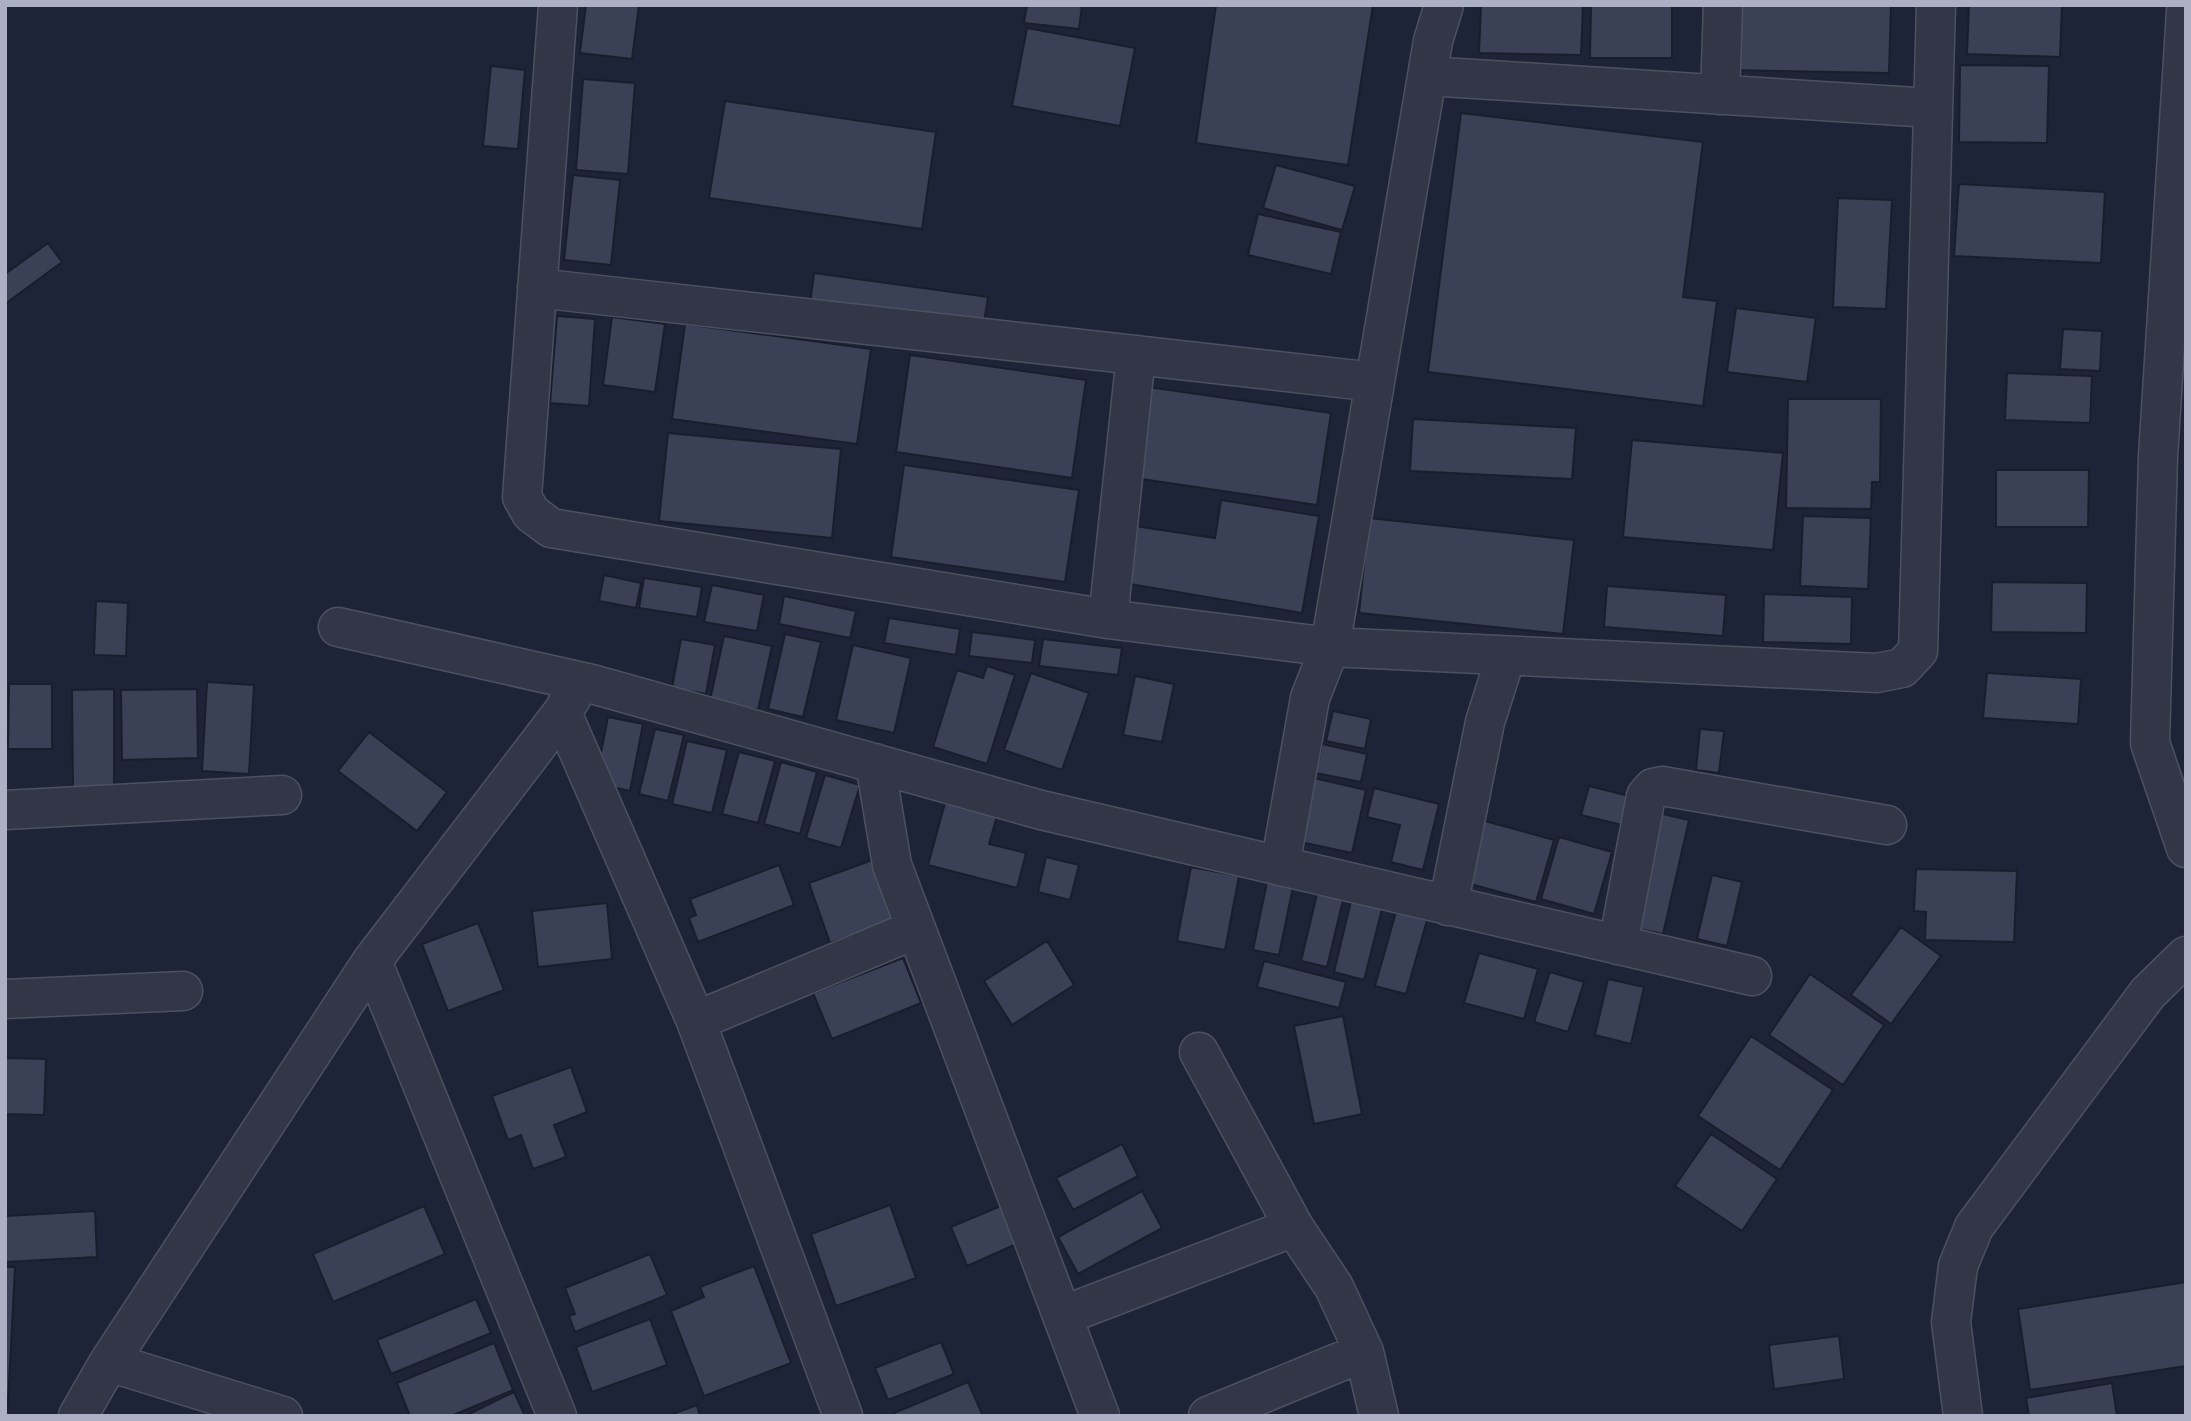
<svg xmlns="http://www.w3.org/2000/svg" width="2191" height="1421" font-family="'Golos Text',sans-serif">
<rect width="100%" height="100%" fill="#1e2437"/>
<path fill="#3a4157" stroke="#191e2d" stroke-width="2" d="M586,5H639L632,59L580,53Z
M1027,5H1082L1079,29L1024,23Z
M1216,5H1373L1348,165L1196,143Z
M1481,5H1583L1581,55L1479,53Z
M1591,5H1672V58H1590Z
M1731,5H1891L1889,73L1730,70Z
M1969,5H2062L2060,57L1967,54Z
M1027,28L1135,48L1120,126L1012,106Z
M1960,65L2049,66L2047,143L1959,142Z
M491,66L525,70L518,149L483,146Z
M583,79L635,83L628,174L576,170Z
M725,101L936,132L922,229L709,198Z
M1461,113L1703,142L1683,297L1717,301L1703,406L1428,372Z
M1276,165L1355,186L1342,230L1263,208Z
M573,175L620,180L611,265L564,260Z
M1959,184L2105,192L2101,263L1954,256Z
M1838,198L1892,200L1886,309L1833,307Z
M1258,214L1341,232L1331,274L1248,255Z
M48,243L62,262L5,304V274Z
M814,273L988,297L983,329L810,304Z
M1736,308L1816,318L1807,382L1727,372Z
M557,316L595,319L589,406L550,403Z
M612,317L665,324L655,392L603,385Z
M685,324L871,349L857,444L672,419Z
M2063,329L2102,331L2100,371L2060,369Z
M910,355L1086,380L1072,478L896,452Z
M2007,373L2092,376L2090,423L2005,420Z
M1141,386L1331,413L1317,505L1128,477Z
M1788,399H1881L1880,482H1872L1871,509L1786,508Z
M1413,419L1576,428L1572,479L1410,471Z
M668,433L841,449L832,538L659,521Z
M1632,440L1783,453L1773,550L1623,537Z
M904,465L1079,490L1065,582L891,557Z
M1996,470H2089L2088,527H1996Z
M1221,500L1319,516L1302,613L1118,582L1128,525L1215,538Z
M1803,516L1871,518L1868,589L1800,586Z
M1369,518L1574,540L1563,634L1359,613Z
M604,575L641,583L636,608L599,601Z
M644,578L702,587L697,617L639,608Z
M1992,582L2087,583L2086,633L1991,632Z
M712,585L764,595L757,631L704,622Z
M1607,586L1726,595L1723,636L1604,627Z
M1764,594L1852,597L1851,644L1763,642Z
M784,596L856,611L850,638L779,624Z
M96,601L128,603L126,656L94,655Z
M889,618L960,629L956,655L884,643Z
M972,632L1035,640L1032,663L969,656Z
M785,634L821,642L803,717L768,709Z
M724,636L772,646L758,710L710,700Z
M681,639L715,645L706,694L672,688Z
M1043,639L1122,648L1118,675L1039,666Z
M853,645L911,658L894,733L836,720Z
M987,666L1015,675L987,764L933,747L957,670L983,678Z
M1031,673L1089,693L1062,770L1004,750Z
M1987,673L2081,679L2078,724L1983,718Z
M1135,676L1174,684L1162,742L1123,735Z
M207,682L254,685L249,774L202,771Z
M9,684H52V749H8Z
M114,689V791L73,792L72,690Z
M197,689L198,758L122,760L121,690Z
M1333,711L1371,719L1365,749L1326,741Z
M608,717L643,724L630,791L595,783Z
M655,729L684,735L668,801L639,794Z
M1700,729L1724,731L1719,773L1696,770Z
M369,732L447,792L417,831L338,771Z
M687,741L727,750L712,813L672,804Z
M1322,744L1367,754L1361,782L1316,773Z
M739,752L775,761L758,823L722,814Z
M781,762L817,772L800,834L764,824Z
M825,775L860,785L841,848L806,838Z
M1305,776L1366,790L1352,853L1291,840Z
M1589,786L1629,796L1622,825L1581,815Z
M1374,788L1439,804L1423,870L1391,862L1400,825L1367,817Z
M945,803L997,816L989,844L1026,853L1017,888L928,865Z
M1650,811L1689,820L1663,934L1624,926Z
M1474,818L1554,840L1536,902L1456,880Z
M1559,837L1612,852L1594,914L1541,899Z
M1046,857L1079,865L1070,900L1038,892Z
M878,858L908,916L830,943L809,883Z
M779,865L794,905L698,942L689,918L696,915L690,899Z
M1191,867L1239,876L1225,950L1177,941Z
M1916,869L2017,871L2014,942L1925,940L1926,912L1914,911Z
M1712,875L1742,882L1727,946L1697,939Z
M1267,882L1293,887L1279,955L1253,950Z
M1317,894L1343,900L1327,967L1301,961Z
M1351,901L1382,909L1364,980L1334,972Z
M607,903L612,959L538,967L532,911Z
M1396,912L1427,920L1406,994L1375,986Z
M478,923L504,990L448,1011L422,944Z
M1901,927L1941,956L1891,1024L1851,995Z
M1047,941L1074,985L1012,1025L984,981Z
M1479,953L1538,969L1524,1019L1464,1003Z
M903,958L921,1003L832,1039L813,993Z
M1264,961L1346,982L1339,1008L1257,987Z
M1550,972L1584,982L1568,1032L1534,1022Z
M1810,974L1884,1025L1843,1085L1769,1035Z
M1608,979L1644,987L1631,1044L1595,1035Z
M1343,1016L1362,1114L1314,1124L1294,1026Z
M1751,1036L1833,1090L1780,1170L1698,1116Z
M5,1058L46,1059L44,1115L5,1114Z
M571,1067L587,1112L554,1125L566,1157L533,1169L521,1135L508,1140L492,1096Z
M1711,1134L1777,1179L1742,1231L1675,1186Z
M1122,1144L1138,1176L1073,1210L1056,1178Z
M1142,1191L1162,1228L1078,1274L1058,1237Z
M890,1205L916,1278L836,1306L811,1234Z
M1003,1205L1019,1243L967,1266L951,1227Z
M424,1206L445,1254L333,1302L313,1254Z
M95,1211L97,1257L5,1262V1216Z
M650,1254L667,1295L575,1332L569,1316L575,1314L565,1288Z
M754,1266L791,1363L704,1396L671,1311L704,1297L700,1287Z
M5,1267H15L8,1403H5Z
M2186,1282V1366L2030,1390L2018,1309Z
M476,1299L491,1333L391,1374L377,1340Z
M650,1319L667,1365L592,1392L576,1347Z
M1839,1336L1844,1379L1774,1389L1769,1345Z
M941,1342L954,1374L888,1400L875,1368Z
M494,1343L513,1390L451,1416H410L397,1383Z
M968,1382L983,1416H895L894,1413Z
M2112,1383L2117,1416H2029L2026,1398Z
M514,1392L525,1416H465Z
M697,1405L700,1416H667Z"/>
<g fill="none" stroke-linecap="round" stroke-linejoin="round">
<defs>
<path id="minor" d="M558,5L522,497L531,513L551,528L1108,619L1330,647L1877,673L1902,668L1918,651L1936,5
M2186,11L2158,457L2150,743L2186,848
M1427,76L1931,108
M1720,95L1723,5
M537,288L1375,382
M1108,619L1136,355
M338,627L592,684L1041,810L1752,976
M562,713L696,1021L843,1416
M875,763L892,865L1100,1416
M5,810L282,795
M1280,866L1310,698L1330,647L1433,41L1444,5
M1448,906L1485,722L1506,656
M1618,945L1646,796L1653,788L1662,786L1887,825
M5,999L183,991
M696,1021L916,929
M1199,1052L1294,1227L1334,1287L1364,1352L1379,1416
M1062,1316L1294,1227
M109,1362L283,1416
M78,1416L109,1362L372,961
M557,1416L372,961L562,713L581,682
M1208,1416L1364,1352
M1963,1416L1951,1322L1958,1266L1974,1227L2148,993L2186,956"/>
</defs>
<use href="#minor" stroke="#4c5162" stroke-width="41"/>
<use href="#minor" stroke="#313747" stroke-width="38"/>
</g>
<rect width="2191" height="1421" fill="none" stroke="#abb0c4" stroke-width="14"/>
</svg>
